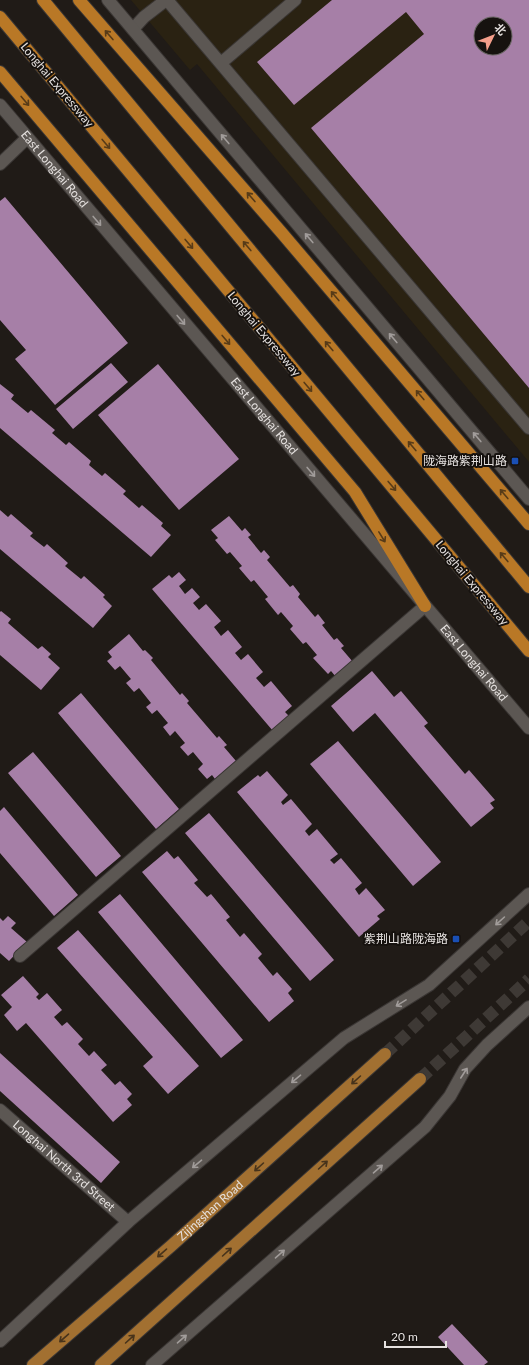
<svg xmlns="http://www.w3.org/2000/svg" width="529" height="1365" font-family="Lato,'Noto Sans SC',sans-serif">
<rect width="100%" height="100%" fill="#201b17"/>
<path fill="#2a2212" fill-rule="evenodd" d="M131,0H529V462L197,64L190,70ZM481,24H505V48H481Z"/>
<path fill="#a67fa7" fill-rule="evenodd" d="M332,0H529V388L311,128L424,34L406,12L294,105L257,62ZM481,24H505V48H481Z
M5,197L128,343L55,405L15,359L26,350L0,320V201Z
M111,363L128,382L73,429L56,409Z
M158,364L239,459L179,510L98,415Z
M0,384L14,395L11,399L28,413L31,410L55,430L52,433L66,445L69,442L91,461L89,465L102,476L105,473L126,491L123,494L139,508L142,505L163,523L161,526L171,535L151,557L0,428Z
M0,510L8,517L11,514L33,533L30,536L44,547L47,544L68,563L65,566L81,579L84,576L105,595L103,597L112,606L93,628L0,549Z
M229,516L242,531L245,528L251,535L248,537L261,553L264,550L270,557L267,560L290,587L293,585L300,594L298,597L315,617L318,614L325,623L322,625L334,640L337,638L344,646L341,648L353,662L336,677L331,671L328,674L313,658L317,655L306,642L303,644L290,629L293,626L281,612L278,615L265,599L268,597L254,580L251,582L239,568L242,566L230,552L227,554L215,540L218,538L211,530Z
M179,572L186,580L179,586L185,594L192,588L200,597L193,603L199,610L206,604L221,621L214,627L221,636L228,630L242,647L235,653L241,660L248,654L263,672L256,678L264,687L271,681L292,706L285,712L290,717L273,731L152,589L169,575L172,578Z
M1,611L11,619L8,623L38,649L42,646L51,654L48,657L60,668L41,690L0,655V612Z
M129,634L143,651L145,650L153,658L151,660L180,695L182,693L189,701L187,703L217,738L219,736L227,745L224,747L236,761L215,779L212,775L207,779L198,769L203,764L193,752L188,756L180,747L185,743L175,731L170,736L163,727L168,723L157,710L152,714L146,707L151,703L139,688L134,692L126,683L131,679L120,666L115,670L107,661L112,657L108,652Z
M372,671L394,697L401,691L428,723L424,726L465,774L469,770L495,800L490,803L494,808L471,827L375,713L353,732L331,706Z
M81,693L179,809L156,829L58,713Z
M338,741L441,862L413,886L310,764Z
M33,752L121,856L96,877L8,773Z
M267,771L288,795L281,802L283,805L291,799L312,824L305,831L309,836L317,829L338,854L330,860L334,864L341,858L362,883L355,889L359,895L366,888L385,910L377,916L380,919L359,937L237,792L258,775L260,777Z
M4,807L78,895L54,916L0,853V811Z
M209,813L334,960L310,981L185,833Z
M167,851L174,859L178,856L198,880L194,883L207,897L211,894L230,917L226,920L240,937L244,933L262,954L258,958L273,976L277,972L292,989L288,993L294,1001L269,1022L142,872Z
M120,894L243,1040L221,1058L98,912Z
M8,916L16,923L11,928L27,942L9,961L0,953V918L3,921Z
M78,930L199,1066L168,1094L143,1066L153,1057L57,948Z
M23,976L39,994L36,997L39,1000L47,993L62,1010L54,1017L62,1026L67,1022L83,1039L78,1044L89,1056L94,1051L107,1065L101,1070L115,1085L120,1081L132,1094L127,1099L132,1105L113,1122L26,1023L17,1031L4,1015L12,1007L1,995Z
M0,1053L120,1162L101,1183L0,1091Z
M452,1324L488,1362L484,1365H464L438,1337Z"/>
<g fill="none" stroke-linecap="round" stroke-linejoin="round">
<path stroke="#3e3935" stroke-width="12" stroke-dasharray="12 6" stroke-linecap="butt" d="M385,1054L529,921
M420,1079L529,979"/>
<defs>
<path id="service" d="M167,0L529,428
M133,29L144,17L166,0
M221,63L295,0
M0,164L27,138
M20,956L425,606"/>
<g id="minor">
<path id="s1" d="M0,1110L128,1222"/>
</g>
<g id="tertiary">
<path d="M108,0L529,499"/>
<path id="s2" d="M0,105L529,728"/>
<path d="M0,1341L128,1222L344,1038L429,985L529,894"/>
<path d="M152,1365L425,1127L450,1096L465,1069L487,1045L529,1007"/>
</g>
<g id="primary">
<path id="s3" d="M33,1365L171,1246L385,1054"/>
<path d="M101,1365L420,1079"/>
</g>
<path id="trunk" d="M43,0L529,587
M79,0L281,232L529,524
M0,17L529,651
M0,72L355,492L425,606"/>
</defs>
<use href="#service" stroke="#3a3634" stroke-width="14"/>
<use href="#minor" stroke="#3a3634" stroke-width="14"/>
<use href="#tertiary" stroke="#3a3634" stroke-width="14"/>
<use href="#primary" stroke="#3a3634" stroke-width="14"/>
<use href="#trunk" stroke="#3a3634" stroke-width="14"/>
<use href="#service" stroke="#5c5753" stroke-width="12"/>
<use href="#minor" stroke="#5c5753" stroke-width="12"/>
<use href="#tertiary" stroke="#5c5753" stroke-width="12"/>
<use href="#primary" stroke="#a27031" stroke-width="12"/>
<use href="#trunk" stroke="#b97826" stroke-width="12"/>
</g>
<defs><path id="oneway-shaft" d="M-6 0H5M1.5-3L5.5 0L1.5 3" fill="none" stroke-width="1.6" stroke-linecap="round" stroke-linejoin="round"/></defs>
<g stroke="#573b18">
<use href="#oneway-shaft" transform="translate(109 35) rotate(-131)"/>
<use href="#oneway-shaft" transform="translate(25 101) rotate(50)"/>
<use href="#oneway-shaft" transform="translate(106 144) rotate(50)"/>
<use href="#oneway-shaft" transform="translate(251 197) rotate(-131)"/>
<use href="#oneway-shaft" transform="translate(189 244) rotate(50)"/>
<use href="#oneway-shaft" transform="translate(247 246) rotate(-130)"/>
<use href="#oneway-shaft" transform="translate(335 296) rotate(-130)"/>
<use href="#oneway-shaft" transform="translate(226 340) rotate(50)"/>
<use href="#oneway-shaft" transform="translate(329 346) rotate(-130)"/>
<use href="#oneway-shaft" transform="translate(308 387) rotate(50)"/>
<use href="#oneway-shaft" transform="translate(420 395) rotate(-130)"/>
<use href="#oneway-shaft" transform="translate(412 446) rotate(-130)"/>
<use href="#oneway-shaft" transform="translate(392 486) rotate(50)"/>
<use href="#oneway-shaft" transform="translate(504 494) rotate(-130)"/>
<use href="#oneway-shaft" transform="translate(382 537) rotate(58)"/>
<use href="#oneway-shaft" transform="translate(504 557) rotate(-130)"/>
</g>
<g stroke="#a19c9a">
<use href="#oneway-shaft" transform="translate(225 139) rotate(-130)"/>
<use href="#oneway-shaft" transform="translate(97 221) rotate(50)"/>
<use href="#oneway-shaft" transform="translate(309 238) rotate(-130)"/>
<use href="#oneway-shaft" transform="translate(181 320) rotate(50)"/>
<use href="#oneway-shaft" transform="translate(393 338) rotate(-130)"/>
<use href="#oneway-shaft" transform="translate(477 437) rotate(-130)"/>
<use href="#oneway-shaft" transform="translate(311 472) rotate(50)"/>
<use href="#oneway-shaft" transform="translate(500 921) rotate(138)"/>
<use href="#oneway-shaft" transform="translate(401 1003) rotate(148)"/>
<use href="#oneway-shaft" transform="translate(464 1073) rotate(-57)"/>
<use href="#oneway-shaft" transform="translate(296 1079) rotate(140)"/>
<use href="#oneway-shaft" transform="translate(197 1164) rotate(140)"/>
<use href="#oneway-shaft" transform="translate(378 1169) rotate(-41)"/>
<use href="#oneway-shaft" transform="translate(280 1254) rotate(-41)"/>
<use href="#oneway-shaft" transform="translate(182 1339) rotate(-41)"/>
</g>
<g stroke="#47331b">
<use href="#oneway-shaft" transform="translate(356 1080) rotate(138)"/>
<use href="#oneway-shaft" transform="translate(323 1165) rotate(-42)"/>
<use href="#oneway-shaft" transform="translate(259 1167) rotate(138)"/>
<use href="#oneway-shaft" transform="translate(227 1252) rotate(-42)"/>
<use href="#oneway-shaft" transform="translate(162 1253) rotate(139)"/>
<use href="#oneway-shaft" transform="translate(64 1338) rotate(139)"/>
<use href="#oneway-shaft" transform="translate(130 1339) rotate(-42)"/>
</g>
<g fill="#1a4fb4" stroke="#16120f" stroke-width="1.5">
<rect x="511" y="457" width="8" height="8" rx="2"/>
<rect x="452" y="935" width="8" height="8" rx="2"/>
</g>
<g text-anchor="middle" stroke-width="4" stroke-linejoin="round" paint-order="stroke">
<g font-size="12" fill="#e6e2e0" stroke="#16120f">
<text transform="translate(57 85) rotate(50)" y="4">Longhai Expressway</text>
<text dy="4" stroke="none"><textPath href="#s2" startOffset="84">East Longhai Road</textPath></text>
<text transform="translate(264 334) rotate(50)" y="4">Longhai Expressway</text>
<text dy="4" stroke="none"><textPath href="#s2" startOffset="408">East Longhai Road</textPath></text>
<text transform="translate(472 583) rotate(50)" y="4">Longhai Expressway</text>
<text dy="4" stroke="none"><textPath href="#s2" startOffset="732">East Longhai Road</textPath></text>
<text dy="4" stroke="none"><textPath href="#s1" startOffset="85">Longhai North 3rd Street</textPath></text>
<text dy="4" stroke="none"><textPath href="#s3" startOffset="235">Zijingshan Road</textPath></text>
</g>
<g font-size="12" fill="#e6e2e0" stroke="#16120f" text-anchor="end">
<text x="507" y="465">陇海路紫荆山路</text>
<text x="448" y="943">紫荆山路陇海路</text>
</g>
</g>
<g transform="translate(493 36) rotate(47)"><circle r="19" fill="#16120f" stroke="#696563"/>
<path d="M0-3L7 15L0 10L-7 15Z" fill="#f49e8a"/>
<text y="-6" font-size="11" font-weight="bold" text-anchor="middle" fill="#e6e2e0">北</text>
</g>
<path d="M385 1341v6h61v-6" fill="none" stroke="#e6e2e0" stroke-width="2"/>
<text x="391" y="1341" font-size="12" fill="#e6e2e0" stroke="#16120f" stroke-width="3" paint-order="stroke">20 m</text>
</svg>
